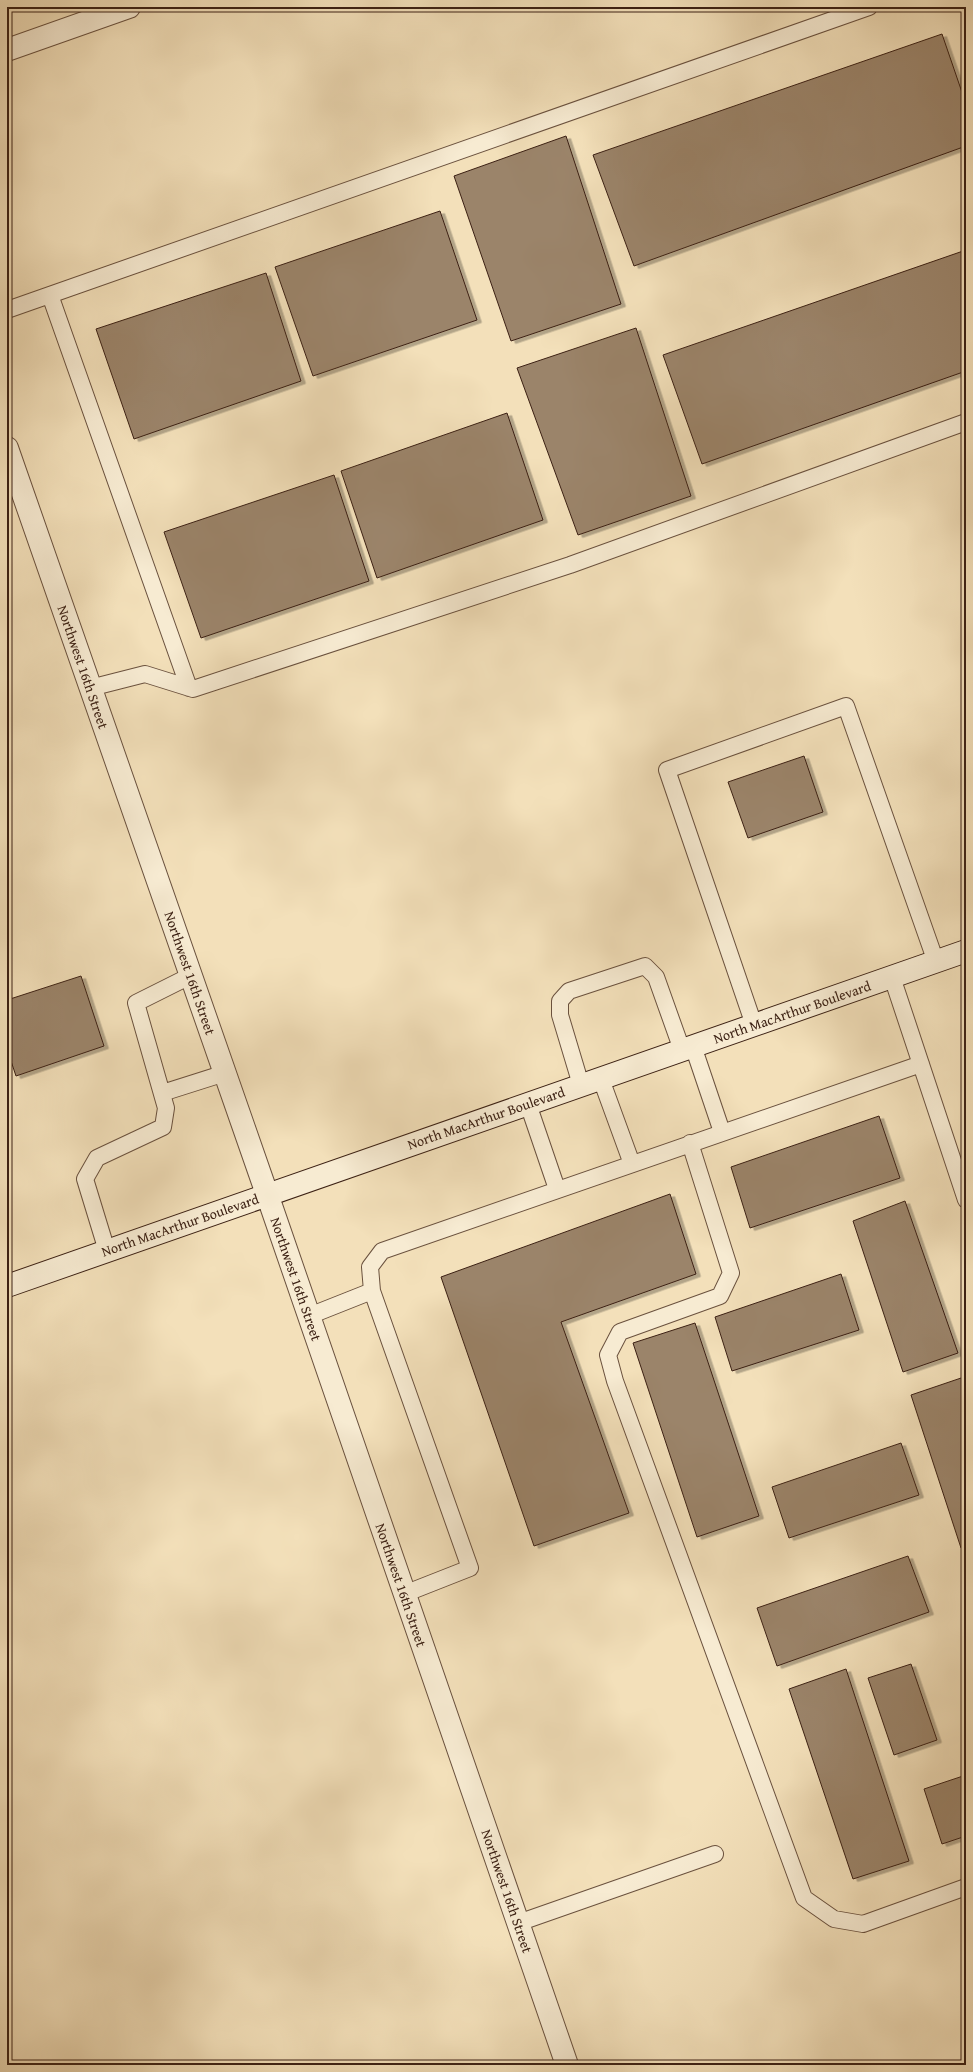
<svg xmlns="http://www.w3.org/2000/svg" width="973" height="2072" font-family="'Gentium Book Plus',serif">
<defs>
<filter id="shadow"><feDropShadow dx="4.5" dy="2.5" stdDeviation="0" flood-color="#0004"/></filter>
</defs>
<rect width="100%" height="100%" fill="#f3e0ba"/>
<filter id="stains"><feTurbulence type="fractalNoise" baseFrequency=".005" numOctaves="4"/><feColorMatrix values="0 0 0 0 .2 0 0 0 0 .09 0 0 0 0 .02 0 0 0 .5 -.17"/></filter>
<radialGradient id="worn" r=".72"><stop offset=".6" stop-color="#630" stop-opacity="0"/><stop offset="1" stop-color="#630" stop-opacity=".3"/></radialGradient>
<path fill="#9b846a" stroke="#3c2114" filter="url(#shadow)" d="M942,34L966,104V146L634,266L593,155Z
M566,136L621,304L511,341L454,176Z
M440,211L477,320L313,376L275,267Z
M966,250V371L702,464L663,355Z
M266,273L301,381L134,439L96,329Z
M636,328L691,496L578,535L517,368Z
M507,413L543,520L377,578L341,471Z
M334,475L369,581L201,638L164,532Z
M804,756L823,812L748,838L728,782Z
M81,976L104,1046L16,1076L7,1049V1000Z
M879,1116L900,1178L750,1228L731,1167Z
M670,1194L696,1274L561,1322L629,1513L534,1546L441,1277Z
M905,1201L958,1353L903,1372L853,1221Z
M841,1274L859,1330L732,1371L715,1317Z
M695,1323L759,1516L697,1537L633,1343Z
M964,1377L966,1384V1546L961,1548L911,1395Z
M901,1443L919,1495L789,1538L772,1487Z
M908,1556L929,1612L777,1666L757,1608Z
M911,1664L937,1740L894,1755L868,1678Z
M846,1669L909,1861L853,1879L789,1689Z
M966,1775V1836L942,1844L924,1789Z"/>
<g fill="none" stroke-linecap="round" stroke-linejoin="round">
<defs>
<path id="service" d="M50,295L189,688
M7,310L869,7
M90,688L145,674L193,689L570,565L966,422
M892,977L966,1200
M754,1025L667,770L846,706L936,962
M693,1046L722,1132
M601,1079L632,1164
M581,1085L560,1015V1001L569,991L645,966L656,977L682,1050
M162,1093L225,1073
M528,1104L557,1189
M690,1143L731,1273L720,1296L620,1332L608,1355L615,1381L804,1898L834,1919L863,1924L966,1887
M107,1251L85,1179L97,1158L163,1127L166,1108L136,1003L190,976
M372,1291L470,1568L404,1594
M309,1316L372,1291L370,1267L382,1251L921,1064
M518,1923L715,1854"/>
<path id="minor" d="M7,50L129,7"/>
<path id="tertiary" d="M7,448L267,1194L567,2065"/>
<path id="secondary" d="M7,1286L966,951"/>
</defs>
<use href="#service" stroke="#6a513e" stroke-width="18"/>
<use href="#minor" stroke="#6a513e" stroke-width="24"/>
<use href="#tertiary" stroke="#6a513e" stroke-width="24"/>
<use href="#secondary" stroke="#3c2114" stroke-width="24"/>
<use href="#service" stroke="#f7ebd2" stroke-width="16"/>
<use href="#minor" stroke="#f7ebd2" stroke-width="22"/>
<use href="#tertiary" stroke="#f7ebd2" stroke-width="22"/>
<use href="#secondary" stroke="#f7ebd2" stroke-width="22"/>
</g>
<g text-anchor="middle" stroke-width="3" stroke-linejoin="round" paint-order="stroke">
<g font-size="14" fill="#3c2114" stroke="#f7ebd2">
<text transform="translate(83 667) rotate(71)" y="5">Northwest 16th Street</text>
<text transform="translate(190 973) rotate(71)" y="5">Northwest 16th Street</text>
<text transform="translate(792 1012) rotate(-19)" y="5">North MacArthur Boulevard</text>
<text transform="translate(486 1118) rotate(-19)" y="5">North MacArthur Boulevard</text>
<text transform="translate(180 1225) rotate(-19)" y="5">North MacArthur Boulevard</text>
<text transform="translate(296 1279) rotate(71)" y="5">Northwest 16th Street</text>
<text transform="translate(401 1585) rotate(71)" y="5">Northwest 16th Street</text>
<text transform="translate(507 1891) rotate(71)" y="5">Northwest 16th Street</text>
</g>
</g>
<rect width="973" height="2072" fill="none" stroke="#f3e0ba" stroke-width="24"/>
<rect x="8" y="8" width="957" height="2056" fill="none" stroke="#3c2114" stroke-width="2"/>
<rect x="12" y="12" width="949" height="2048" fill="none" stroke="#3c2114"/>
<rect width="100%" height="100%" filter="url(#stains)"/>
<rect width="100%" height="100%" fill="url(#worn)"/>
</svg>
